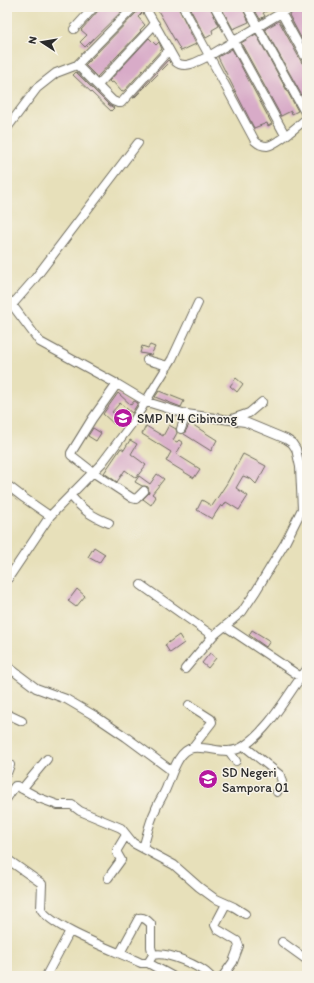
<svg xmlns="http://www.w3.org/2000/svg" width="314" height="983" font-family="Itim,sans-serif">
<rect width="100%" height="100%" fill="#f7f3e8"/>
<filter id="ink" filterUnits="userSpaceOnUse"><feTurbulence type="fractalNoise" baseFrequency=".025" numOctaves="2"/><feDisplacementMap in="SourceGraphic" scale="8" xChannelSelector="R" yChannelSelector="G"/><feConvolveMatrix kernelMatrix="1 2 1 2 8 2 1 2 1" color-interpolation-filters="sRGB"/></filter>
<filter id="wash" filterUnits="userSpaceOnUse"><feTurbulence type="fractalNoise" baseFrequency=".012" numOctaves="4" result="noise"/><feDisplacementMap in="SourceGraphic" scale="16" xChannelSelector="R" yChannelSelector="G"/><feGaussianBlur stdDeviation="0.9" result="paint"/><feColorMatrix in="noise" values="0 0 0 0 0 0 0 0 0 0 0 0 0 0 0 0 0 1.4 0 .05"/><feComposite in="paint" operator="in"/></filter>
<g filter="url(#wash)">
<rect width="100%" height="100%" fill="#e7e0ba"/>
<g id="blocks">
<path fill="#d8abc8" d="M99,7H126L85,47L80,42L87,35L81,30L98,11Z
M156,7H178L196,44L181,51Z
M189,7H210L219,26L212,30L213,34L206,38Z
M221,7H242L249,22L233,29Z
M253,7H273V8L263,13L265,16L260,19Z
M302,7H306L307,9V49L289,15Z
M139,10L142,13L138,17L145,25L140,30L141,31L97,77L85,65Z
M279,21L302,63L307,66V100L305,101L265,29Z
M256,34L298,111L292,114L291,111L281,116L241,43Z
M149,38L156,45L159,42L162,49L125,90L122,92L113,82L111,83L109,81Z
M232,49L272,124L268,126L267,123L254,128L222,65L218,57Z
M168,60L170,62L134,98H133Z
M76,72L109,105L114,108L111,111L73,75Z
M150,345L155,347L151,355L140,353L142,346L148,348Z
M236,378L243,384L237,392L230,386Z
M159,391L184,401L181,407L155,397Z
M118,393L131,405L134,401L138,403L132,413L120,403L112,412L119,418L114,424L103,414Z
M190,423L217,440L211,451L184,434Z
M169,425L176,429L177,433L173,440L177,442L179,440L183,443L176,454L200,469L194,478L166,461L171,452L142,434L146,426L163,436Z
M93,428L101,433L96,441L88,436Z
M130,440L137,444L131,454L146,465L136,478L125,470L117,482L104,473L121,448L124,450Z
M243,454L266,466L256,484L251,479L243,476L236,488L248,496L239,510L226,502L223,507L221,505L212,519L197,510L202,500L212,506L227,483Z
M157,474L164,479L152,494L156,497L151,505L143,499L149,493L148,487L145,486H142L135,482L139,476L150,484Z
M94,547L105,554L99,563L88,557Z
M77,589L85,596L76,607L68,601Z
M252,630L270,641L266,647L249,635Z
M179,635L184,643L170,653L165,645Z
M210,653L216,658L208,668L202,663Z"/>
</g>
</g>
<g filter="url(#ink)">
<use href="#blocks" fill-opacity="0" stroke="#6d6a5d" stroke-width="1"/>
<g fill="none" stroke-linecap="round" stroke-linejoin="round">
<defs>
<path id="minor" d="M145,7L176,62C185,70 200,60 209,56L291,7
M183,7L255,141C258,144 261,146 267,146C276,145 299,125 307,118
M215,7L285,135
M247,7L307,116
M278,7L307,60
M74,29L94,7
M77,65L113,101L118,103H121L169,50
M98,85L155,24
M7,128L37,88L56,73L77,65L134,7
M7,298L40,342L117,384L147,402L186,414L245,422L286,439L292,443L296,449L300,467L302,509L285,543L256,591L242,612L213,636L185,669
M12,305L33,281L138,143
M147,360L168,366
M117,384L92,419L71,453V455L94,473L132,498L136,499L144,491
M232,419L249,413L262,402
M181,429L186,414
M7,485L24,498L50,516
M71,496C83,510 91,516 109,523
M7,580L50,516L102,463L133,422L172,359L198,303
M141,585L213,636
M225,626L301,677
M7,666L36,688L66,699L95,716L126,737L172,771
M189,705L211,719L212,722L192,748
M7,714L22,721
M244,746L280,775L282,782L277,792
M229,751L236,761
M7,773L10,765
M22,789L47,759
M7,798L15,786H17L39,798L58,805H72L80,811L121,828L133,843L174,865L199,887L214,898L234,907L245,914
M143,848C147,836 149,823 155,811C158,802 164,795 167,786C172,775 178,750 193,748C211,746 227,757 244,746C271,728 288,693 307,669
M7,859L41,883L42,884L41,909C53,929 119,952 141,963H148L153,955C167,951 200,966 210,976
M108,878L121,860L117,853V850L126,835
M282,942L307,960
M120,953L139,918C144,917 147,920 151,924V947L153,955
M148,963L172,976
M7,974L9,976
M46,976L70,931
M223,976L233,962L239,946L237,941L217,929L215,925L226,904"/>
</defs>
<use href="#minor" stroke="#6d6a5d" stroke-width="10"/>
<use href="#minor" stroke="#fff" stroke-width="8"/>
</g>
</g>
<defs>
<symbol id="school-disc" viewBox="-11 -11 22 22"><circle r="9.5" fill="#b5179e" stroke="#f7f3e8"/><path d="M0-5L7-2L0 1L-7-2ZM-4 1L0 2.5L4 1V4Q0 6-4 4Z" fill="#fff"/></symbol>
</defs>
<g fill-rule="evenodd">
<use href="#school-disc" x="112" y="407" width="22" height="22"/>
<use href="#school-disc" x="197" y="768" width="22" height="22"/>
</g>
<g text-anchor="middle" stroke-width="3" stroke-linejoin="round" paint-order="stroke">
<g font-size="13" fill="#2b2b2b" stroke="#f7f3e8" text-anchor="start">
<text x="137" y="423">SMP N 4 Cibinong</text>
<text x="222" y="777">SD Negeri<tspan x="222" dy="15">Sampora 01</tspan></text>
</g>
</g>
<rect width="314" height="983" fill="none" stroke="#f7f3e8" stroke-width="24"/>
<g transform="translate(42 42) rotate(282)" stroke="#f7f3e8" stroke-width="3" paint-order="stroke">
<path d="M0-3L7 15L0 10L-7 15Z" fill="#2b2b2b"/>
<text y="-6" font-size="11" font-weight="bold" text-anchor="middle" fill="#2b2b2b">N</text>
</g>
</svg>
